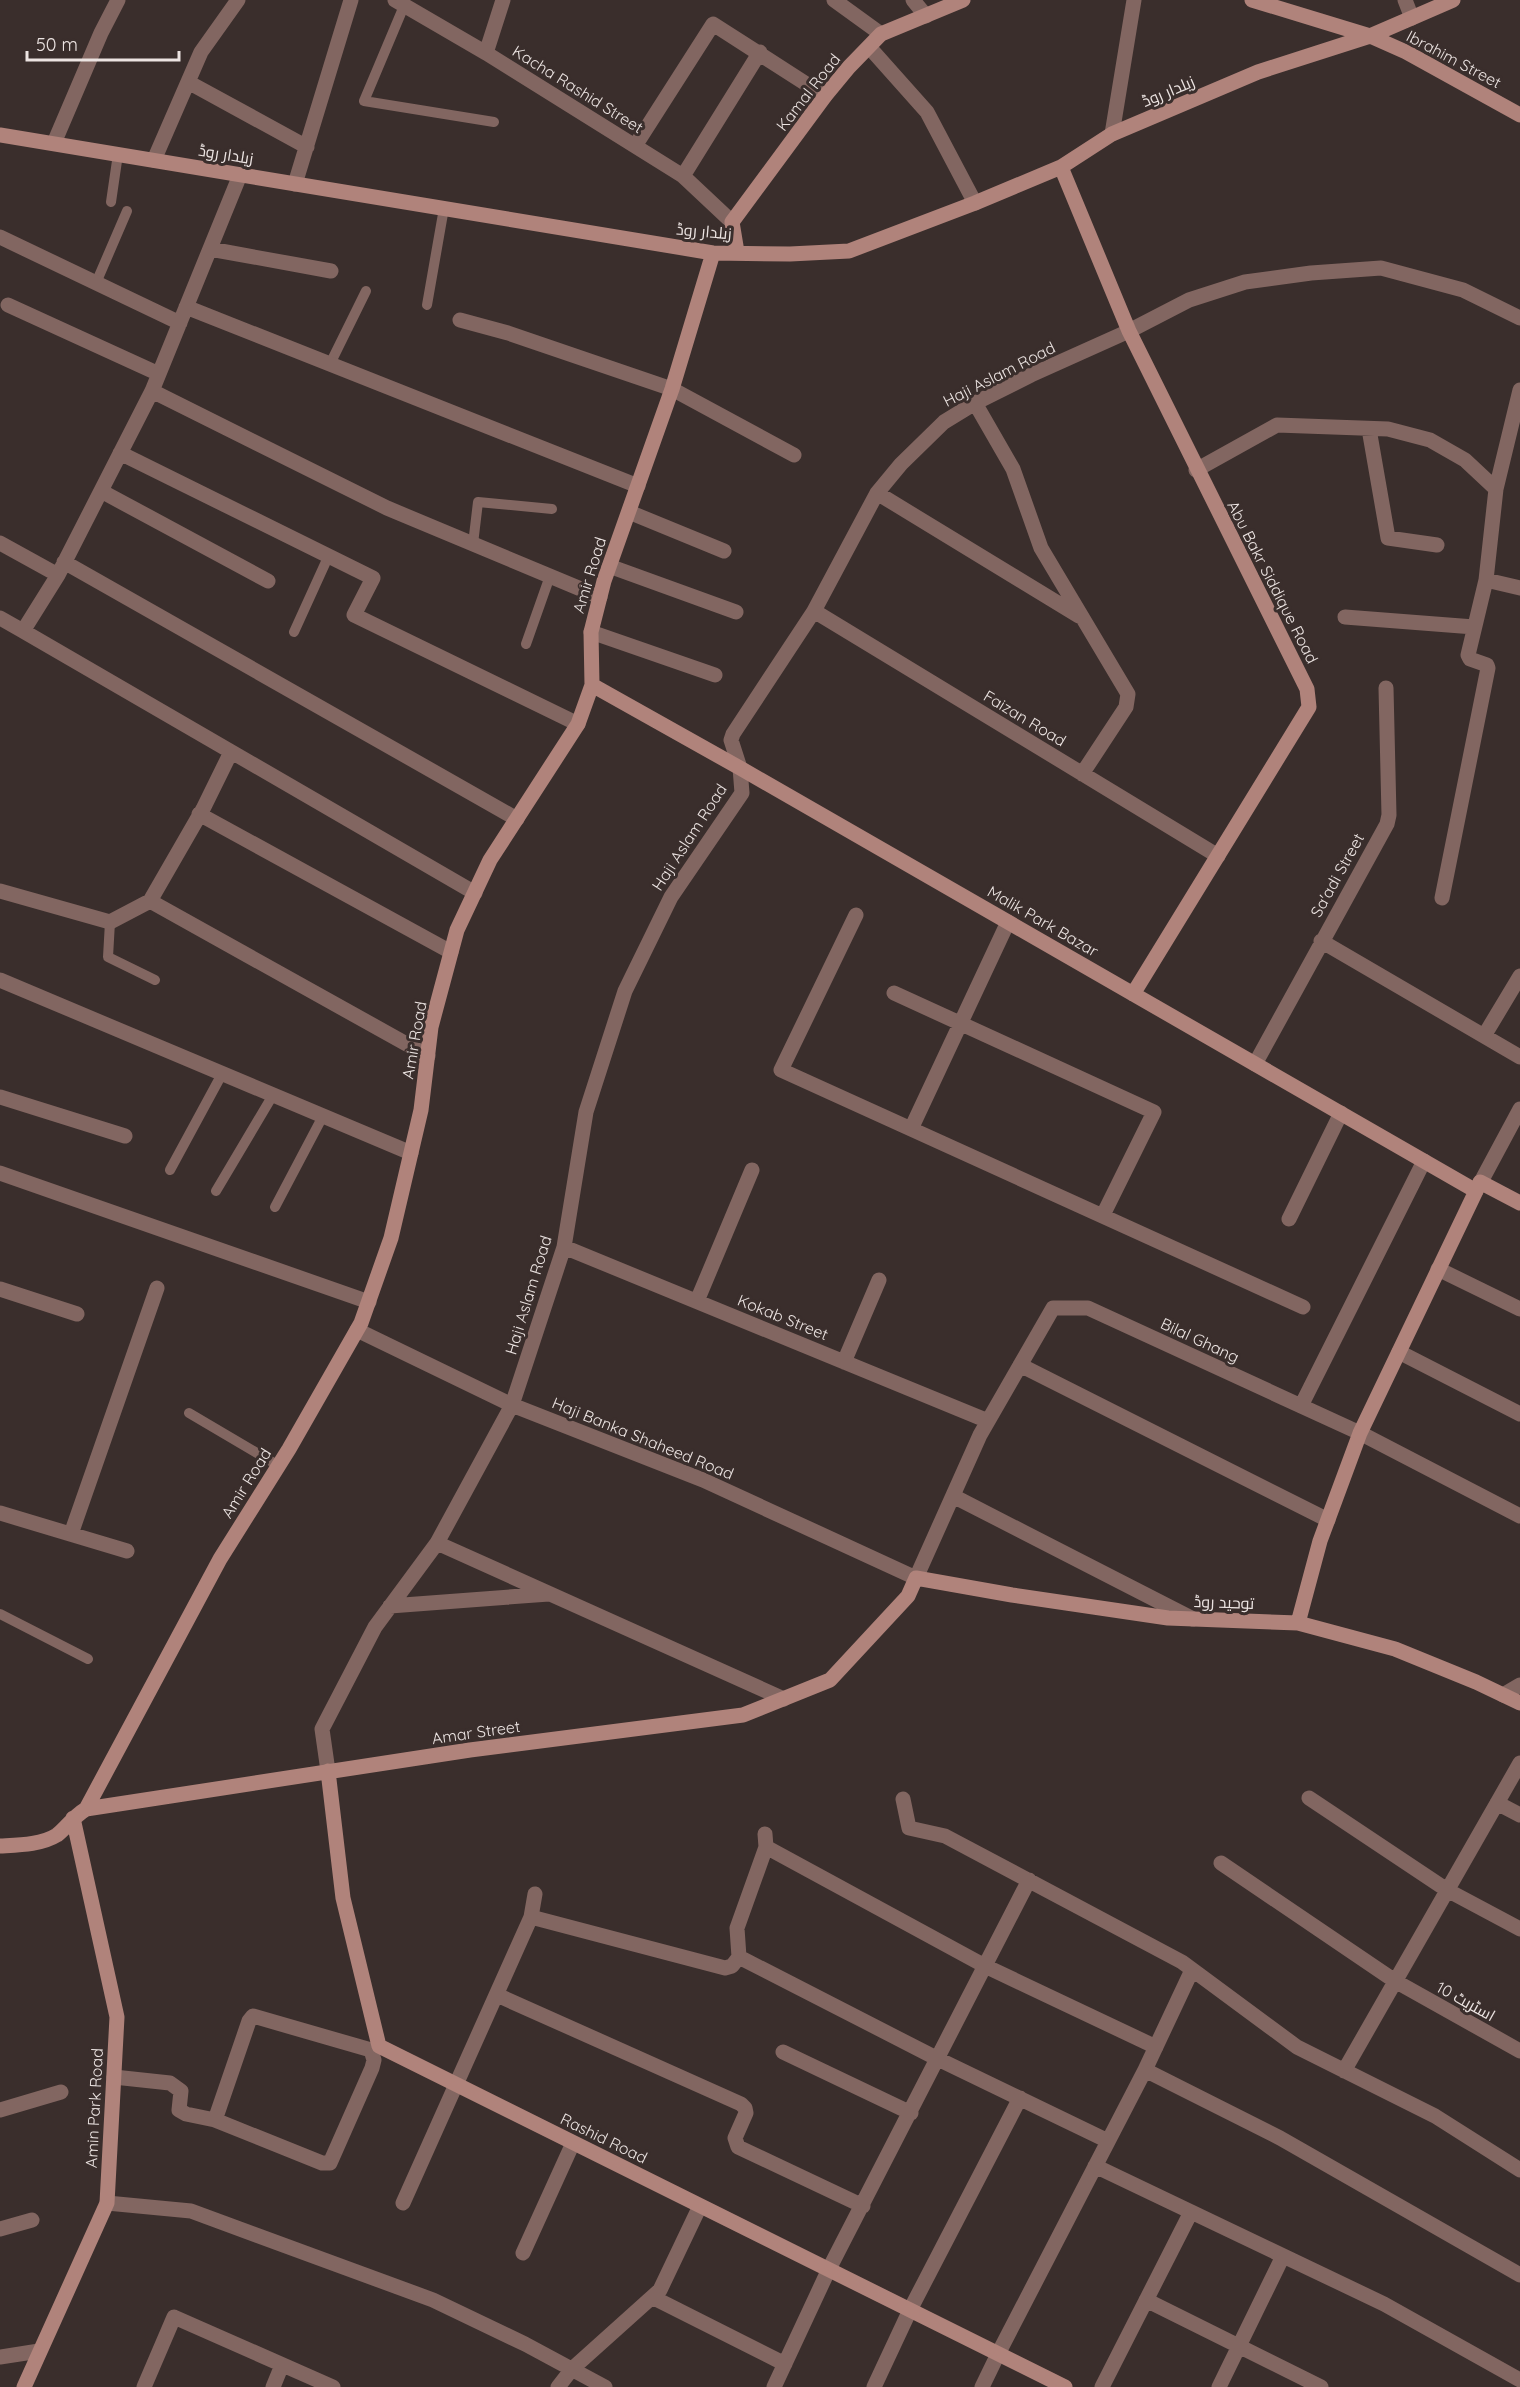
<svg xmlns="http://www.w3.org/2000/svg" width="1520" height="2387" font-family="Quicksand,Cairo,sans-serif">
<rect width="100%" height="100%" fill="#3a2e2c"/>
<g fill="none" stroke-linecap="round" stroke-linejoin="round">
<path stroke="#826661" stroke-width="10" d="M404,6L364,101L494,122
M111,202L118,154
M96,283L127,211
M427,305L444,208
M330,364L366,291
M473,544L478,502L552,509
M294,632L329,555
M526,644L550,576
M110,922L108,957L155,980
M170,1170L222,1074
M216,1191L273,1095
M275,1207L323,1116
M189,1413L279,1466
M0,1614L88,1659"/>
<path stroke="#826661" stroke-width="15" d="M395,0L486,53L683,176L732,222
M834,0L881,34
M913,0L926,16
M1405,0L1412,18
M870,48L927,112L975,203
M486,53L503,0
M188,82L307,147
M1112,134L1134,0
M54,143L101,33L118,0
M635,146L713,24L825,96
M154,160L201,52L238,0
M240,175L152,391L58,575L23,631L475,893
M683,176L760,52
M295,184L351,0
M0,237L180,323
M210,249L331,271
M8,305L159,374
M186,307L638,486
M460,320L508,333L672,389L794,455
M1520,390L1496,489L1486,580L1520,588
M152,391L387,508L600,597
M975,403L1013,469L1041,548L1128,694L1126,707L1082,774
M1369,429L1388,538L1437,545
M120,453L373,578L354,615L578,724
M1196,470L1277,425L1388,429L1430,440L1465,460L1496,489
M101,491L268,581
M877,493L1079,616
M629,512L724,551
M0,543L58,575
M64,562L517,819
M609,566L736,612
M814,611L1218,856
M1345,617L1474,627
M0,618L23,631
M591,632L715,675
M199,814L451,952
M0,891L110,922L150,901L203,809L231,752
M1442,898L1488,668L1487,665L1470,659L1468,655L1486,580
M150,901L428,1056
M856,915L781,1070L1303,1307
M1321,941L1520,1057
M0,980L411,1153
M894,993L1154,1112L1103,1215
M1484,1036L1520,976
M1255,1064L1387,824L1389,815L1386,688
M0,1097L125,1136
M911,1129L1008,922
M0,1173L369,1302
M1476,1191L1520,1109
M1289,1219L1341,1113
M564,1247L988,1421
M1438,1269L1520,1309
M0,1289L77,1314
M697,1301L752,1170
M357,1330L512,1405L703,1480L916,1578L980,1435L1053,1308H1088L1360,1433L1520,1516
M1399,1352L1520,1414
M844,1362L879,1280
M1020,1365L1328,1520
M1301,1406L1424,1161
M953,1496L1193,1619
M0,1513L127,1551
M71,1534L157,1288
M437,1543L784,1699
M390,1606L549,1594
M1503,1695L1520,1685
M328,1771L322,1729L375,1627L437,1543L512,1405L564,1247L586,1112L625,991L671,897L742,793L740,768L731,740L733,734L814,611L877,493L901,464L944,422L975,403L1031,375L1129,331L1189,300L1245,282L1311,273L1381,268L1463,290L1520,318
M1309,1798L1447,1890L1520,1929
M903,1799L909,1828L945,1836L1182,1962L1297,2047L1435,2116L1520,2170
M1497,1803L1520,1815
M766,1847L985,1966L1156,2047
M1221,1863L1395,1981L1520,2051
M535,1894L531,1917L725,1968L732,1966L739,1957L737,1928L766,1847L765,1834
M739,1957L938,2059L1108,2141
M497,1995L741,2104L745,2108L746,2113L735,2138L738,2147L863,2206
M783,2052L911,2113
M1145,2070L1280,2138L1520,2275
M1344,2071L1520,1763
M114,2077L170,2083L181,2091L179,2110L186,2114L215,2120L322,2163H330L372,2068L374,2060L371,2050
M0,2110L61,2092
M215,2120L249,2021L253,2016L371,2050L379,2046
M1095,2166L1384,2304L1520,2380
M107,2203L191,2211L433,2300L525,2344L605,2387
M403,2203L531,1917
M0,2229L32,2220
M523,2253L573,2143
M652,2297L785,2364
M1146,2300L1321,2387
M0,2357L39,2351
M144,2387L174,2317L333,2387
M273,2387L282,2365
M558,2387L572,2369L660,2290L700,2206
M774,2387L829,2269L1029,1880
M874,2387L910,2310L1020,2098
M982,2387L998,2354L1145,2070L1192,1970
M1102,2387L1191,2212
M1219,2387L1283,2256"/>
<path stroke="#b0837b" stroke-width="15" d="M1252,0L1370,36L1406,52L1520,115
M0,135L713,253L790,254L849,251L975,203L1061,167L1112,134L1258,72L1370,36L1453,0
M1061,167L1129,331L1307,689L1309,707L1133,994
M737,252L732,222L825,96L849,67L881,34L963,0
M592,685L740,768L1476,1191L1360,1433L1320,1541L1298,1623
M1480,1182L1520,1203
M328,1771L343,1898L379,2046L1065,2387
M86,1809L220,1559L289,1449L361,1323L391,1238L421,1110L431,1027L457,930L490,860L578,724L592,685L591,632L604,581L672,389L713,253
M0,1846C18,1845 41,1845 57,1835C66,1828 73,1817 86,1809L470,1750L743,1715L830,1680L908,1596L916,1578L1012,1595L1168,1618L1298,1623L1395,1649L1476,1682L1520,1703
M24,2387L107,2203L117,2017L73,1818"/>
</g>
<g text-anchor="middle" stroke-width="6" stroke-linejoin="round" paint-order="stroke">
<g font-size="16" fill="#ece4e2" stroke="#3a2e2c">
<text transform="translate(1454 59) rotate(28)" y="6">Ibrahim Street</text>
<text transform="translate(578 89) rotate(32)" y="6">Kacha Rashid Street</text>
<text transform="translate(1168 91) rotate(-23)" y="6">زیلدار روڈ</text>
<text transform="translate(808 92) rotate(-52)" y="6">Kamal Road</text>
<text transform="translate(226 154) rotate(9)" y="6">زیلدار روڈ</text>
<text transform="translate(704 231) rotate(5)" y="6">زیلدار روڈ</text>
<text transform="translate(999 374) rotate(-27)" y="6">Haji Aslam Road</text>
<text transform="translate(589 575) rotate(-73)" y="6">Amir Road</text>
<text transform="translate(1273 582) rotate(63)" y="6">Abu Bakr Siddique Road</text>
<text transform="translate(1025 718) rotate(31)" y="6">Faizan Road</text>
<text transform="translate(689 837) rotate(-57)" y="6">Haji Aslam Road</text>
<text transform="translate(1337 875) rotate(-61)" y="6">Sa'adi Street</text>
<text transform="translate(1043 921) rotate(30)" y="6">Malik Park Bazar</text>
<text transform="translate(414 1040) rotate(-80)" y="6">Amir Road</text>
<text transform="translate(528 1295) rotate(-73)" y="6">Haji Aslam Road</text>
<text transform="translate(783 1317) rotate(22)" y="6">Kokab Street</text>
<text transform="translate(1200 1340) rotate(25)" y="6">Bilal Ghang</text>
<text transform="translate(643 1438) rotate(22)" y="6">Haji Banka Shaheed Road</text>
<text transform="translate(246 1483) rotate(-58)" y="6">Amir Road</text>
<text transform="translate(1224 1602) rotate(2)" y="6">توحید روڈ</text>
<text transform="translate(476 1732) rotate(-8)" y="6">Amar Street</text>
<text transform="translate(1466 2001) rotate(29)" y="6">اسٹریٹ 10</text>
<text transform="translate(94 2108) rotate(-87)" y="6">Amin Park Road</text>
<text transform="translate(604 2138) rotate(26)" y="6">Rashid Road</text>
</g>
</g>
<path d="M27 51v9h152v-9" fill="none" stroke="#ece4e2" stroke-width="3"/>
<text x="36" y="51" font-size="18" fill="#ece4e2" stroke="#3a2e2c" stroke-width="4.5" paint-order="stroke">50 m</text>
</svg>
